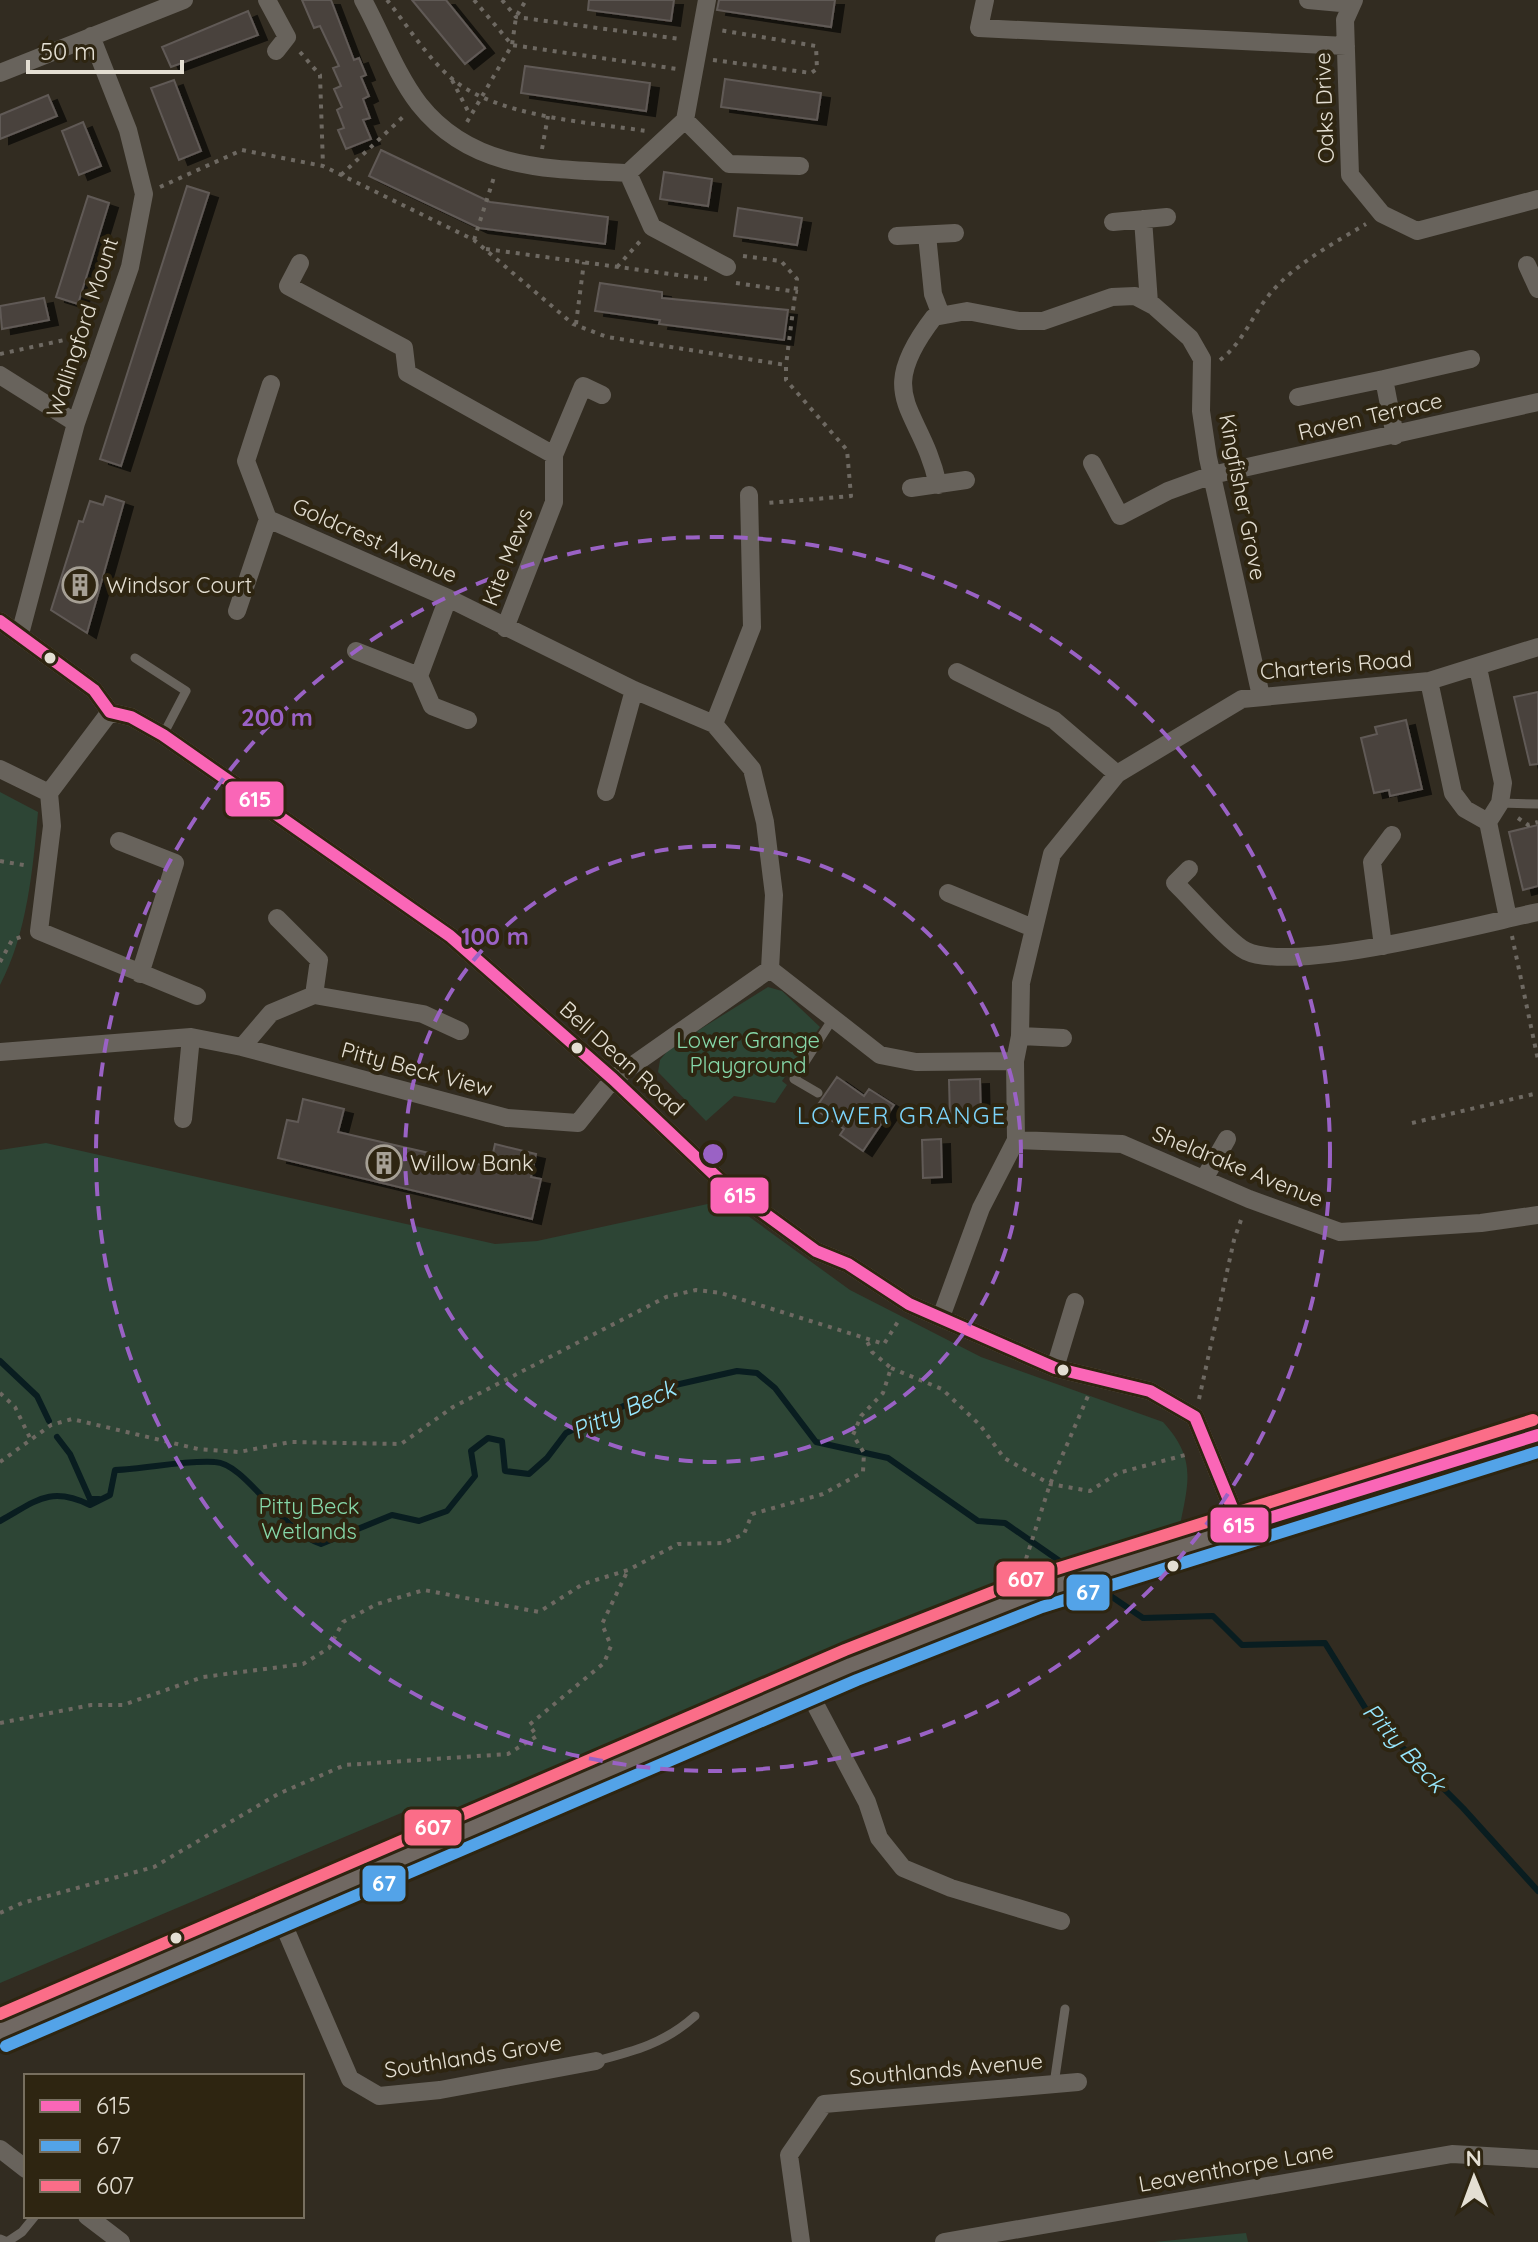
<svg xmlns="http://www.w3.org/2000/svg" width="1538" height="2242" font-family="Quicksand,sans-serif">
<defs>
<filter id="shadow"><feDropShadow dx="9" dy="5" stdDeviation="0" flood-color="#0009"/></filter>
</defs>
<rect width="100%" height="100%" fill="#322c21"/>
<path fill="#2d4535" d="M0,792L38,812C33,869 27,934 0,985Z
M768,987L782,991L820,1027L782,1081L787,1085L775,1103L734,1096L706,1121L658,1072L660,1060L670,1048Z
M46,1143L495,1244L537,1241L726,1200L850,1290L981,1357L1163,1422C1196,1458 1189,1481 1180,1525L912,1625L423,1832L413,1808L0,1983V1150Z
M1246,2233L1248,2242H1154Z"/>
<g fill="none" stroke-linecap="round" stroke-linejoin="round">
<path stroke="#091d20" stroke-width="6" d="M0,1361L37,1396L49,1421
M57,1437L70,1454L90,1499H99
M0,1521C35,1502 49,1485 90,1505L110,1495L115,1470C147,1469 182,1460 215,1462C245,1463 280,1530 321,1544L392,1515L419,1521L447,1511L475,1476L471,1451L488,1438L502,1441L505,1471L529,1474L547,1458L566,1433L662,1388L737,1371L757,1373L775,1388L816,1442L888,1458L978,1521L1005,1523L1074,1571
M1093,1584L1143,1618L1213,1616L1242,1645L1325,1643L1369,1714L1463,1808L1538,1891"/>
</g>
<path fill="#49423e" stroke="#615a56" stroke-width="2" filter="url(#shadow)" d="M302,0H331L354,60L359,58L366,75L361,77L369,96L363,99L370,118L363,120L371,139L346,149L338,130L344,128L337,110L342,107L334,89L341,86L333,68L339,66L320,26L314,28Z
M412,0H446L485,48L465,64Z
M589,0H674L671,21L588,10Z
M719,0H835L831,27L717,10Z
M248,11L258,35L171,67L162,47Z
M525,66L650,83L646,111L521,93Z
M725,79L821,93L817,120L721,107Z
M174,80L201,151L179,160L151,88Z
M48,95L57,116L0,139V115Z
M83,122L101,166L79,175L62,131Z
M381,150L490,202L608,217L605,244L479,228L369,176Z
M664,172L712,179L708,206L660,199Z
M187,186L209,193L121,466L100,459Z
M88,196L109,203L78,304L56,297Z
M738,208L802,218L797,245L734,236Z
M600,283L662,292V298L788,310L784,340L659,324L660,320L595,311Z
M44,298L49,320L2,329L0,306Z
M106,496L124,502L87,633L51,610L79,521L83,522L90,501L103,505Z
M1538,692V764L1530,765L1514,697Z
M1406,720L1422,789L1390,796L1389,790L1374,793L1361,738L1377,734L1375,727Z
M1538,825V886L1523,890L1509,832Z
M837,1077L864,1096L869,1089L894,1105L863,1151L840,1135L844,1129L815,1109Z
M980,1079L981,1117L950,1118L949,1080Z
M303,1099L344,1109L338,1132L490,1167L495,1144L536,1154L531,1177L541,1179L532,1219L278,1158L287,1120L298,1122Z
M941,1139L942,1177L923,1178L922,1140Z"/>
<g fill="none" stroke-linecap="round" stroke-linejoin="round">
<path stroke="#6e6962" stroke-width="4" stroke-dasharray="4 6" stroke-linecap="butt" d="M387,0C407,25 426,56 450,77C495,117 588,122 646,131
M474,0L512,45L677,69
M502,0L516,17L680,39
M300,52L320,75L323,166
M713,60L811,73L817,69L816,46L719,30
M452,80L470,115
M467,122L512,45L516,17L526,0
M542,149L548,116
M341,175L404,116
M160,187L242,150L323,166L474,240L573,324L607,337L786,365V380L847,450L851,496L767,503
M474,240L495,174
M486,249L707,279
M743,256L781,261L797,279L786,365
M617,267L642,239
M736,283L798,292
M576,324L584,262
M0,354L87,335
M1220,360C1242,344 1252,316 1269,295C1293,265 1334,243 1366,224
M1518,818L1528,825L1538,822
M0,861L29,866
M1512,936L1538,1060
M0,962L12,940L21,937
M1412,1123L1538,1093
M891,1368L942,1389L980,1425L1004,1458L1050,1484L1090,1491L1118,1473L1185,1455
M0,1393L15,1407L31,1440
M1199,1399L1234,1240L1242,1217
M0,1462L51,1425L72,1419L198,1449L239,1452L290,1442L401,1444L453,1407L666,1297L696,1290L721,1293L884,1344L899,1320
M1026,1559L1050,1484L1088,1396
M0,1723L91,1705H123L203,1677L303,1664L329,1648L343,1622L377,1604L424,1590L539,1612L583,1584L628,1570L678,1544L723,1543L744,1534L752,1514L823,1494L863,1472L864,1453L853,1435L861,1416L883,1393L891,1368L872,1352L866,1339
M0,1913L22,1903L154,1867L278,1794L345,1765L508,1754L537,1736L529,1725L604,1663L611,1646L602,1624L628,1570"/>
<path stroke="#68635c" stroke-width="9" d="M135,658L186,691L163,735
M1500,803L1538,804
M818,1093L794,1079L832,1020
M596,2061C635,2051 665,2043 695,2016
M1054,2084L1065,2009
M0,2239L7,2242L22,2232L35,2216"/>
<path stroke="#68635c" stroke-width="18" d="M267,0L287,37L276,51
M363,0C381,33 396,74 419,104C472,171 550,169 628,173L685,120L707,0
M985,0L979,28L1346,46
M1308,0L1352,4
M1354,0L1345,20L1350,175L1382,214L1417,231L1538,199
M0,73L184,0
M685,120L729,164L800,166
M628,173L652,227L727,267
M1143,219L1149,303
M1113,222L1167,217
M927,235L933,294L941,315
M897,236L955,233
M300,263L288,286L404,348L407,373L554,455
M1527,265L1538,289
M0,375L76,423
M1298,397L1384,379
M1395,436L1384,379L1471,359
M1092,463L1120,516L1168,491L1212,475L1538,402
M938,485C921,406 871,399 934,317L967,311L1019,321H1043L1112,297L1135,296L1154,306L1190,338L1202,359L1201,411L1208,458L1261,696
M911,488L966,480
M448,598L419,676L432,706L468,720
M237,611L268,519
M0,621L94,690L110,712L131,717L163,735L450,936L613,1079L724,1184L816,1251L848,1264L909,1304L1055,1368L1150,1391L1195,1417L1240,1527
M505,628L554,502V455L583,386L602,395
M20,634L76,423L130,267L144,194L128,130L91,36
M356,651L419,676
M1478,668L1503,783L1500,803L1488,822L1508,918
M957,672L1054,720L1117,774
M1429,681L1453,793L1465,809L1488,822
M714,724L752,627L749,495
M0,769L49,793
M606,792L634,690
M49,793L52,826L39,931L197,996
M49,793L110,712
M119,841L175,863L140,974
M1189,869L1175,883C1191,898 1229,943 1246,951C1293,974 1481,924 1538,912
M948,893L1033,928
M1383,946L1372,862L1392,835
M770,969L880,1055L916,1062L1015,1061
M314,995L423,1014L460,1031
M1020,1036L1063,1038
M242,1047L271,1013L314,995L319,960L277,918
M0,1052L191,1037L242,1047L507,1118L578,1123L613,1079L770,969L774,895L765,822L752,769L714,724L634,690L448,598L268,519L246,461L271,384
M183,1119L191,1037
M1016,1140L1122,1144L1249,1199L1340,1232L1481,1223L1538,1215
M1204,1179L1227,1139
M941,1317L981,1208L1016,1140L1015,1061L1020,1036L1021,983L1052,854L1117,774L1242,699L1429,681L1538,647
M1055,1368L1075,1302
M806,1687L867,1802L879,1838L903,1868L951,1888L1061,1921
M278,1912L350,2079L379,2096L440,2090L596,2061
M0,2149L26,2169
M87,2216L121,2242
M801,2242L789,2155L824,2104L1078,2082
M944,2242L1452,2154L1538,2159"/>
<path stroke="#706862" stroke-width="26" d="M0,2031L851,1665L1037,1592L1538,1435"/>
<defs>
<path id="bus-1" d="M0,621L94,690L110,712L131,717L163,735L450,936L613,1079L724,1184L816,1251L848,1264L909,1304L1055,1368L1150,1391L1195,1417L1240,1527L1538,1435"/>
<path id="bus-2" d="M6,2046L857,1680L1042,1607L1538,1452"/>
<path id="bus-3" d="M0,2014L845,1650L1031,1577L1533,1420"/>
</defs>
<use href="#bus-1" stroke="#2e2511" stroke-width="18"/>
<use href="#bus-2" stroke="#2e2511" stroke-width="18"/>
<use href="#bus-3" stroke="#2e2511" stroke-width="18"/>
<use href="#bus-1" stroke="#fa66b7" stroke-width="12"/>
<use href="#bus-2" stroke="#53a3e8" stroke-width="12"/>
<use href="#bus-3" stroke="#fb6d88" stroke-width="12"/>
</g>
<g fill="none" stroke="#9a62c5" stroke-width="4" stroke-dasharray="14 10">
<circle cx="713" cy="1154" r="308"/>
<circle cx="713" cy="1154" r="617"/>
</g>
<defs>
<symbol id="building-ring" viewBox="-11 -11 22 22"><circle r="9.5" fill="#2e2511" stroke="#a6a095" stroke-width="1.5"/><path d="M-4-6H4V6H1V3H-1V6H-4ZM-2.5-4.3h1.7v1.8h-1.7ZM.8-4.3h1.7v1.8H.8ZM-2.5-1h1.7V.8h-1.7ZM.8-1h1.7V.8H.8Z" fill="#a6a095"/></symbol>
</defs>
<g fill-rule="evenodd">
<use href="#building-ring" x="60" y="565" width="40" height="40"/>
<use href="#building-ring" x="364" y="1143" width="40" height="40"/>
</g>
<g fill="#e4dfd3" stroke="#2e2511" stroke-width="3">
<circle cx="50" cy="658" r="7"/>
<circle cx="577" cy="1048" r="7"/>
<circle cx="1063" cy="1370" r="7"/>
<circle cx="1173" cy="1566" r="7"/>
<circle cx="176" cy="1938" r="7"/>
</g>
<g text-anchor="middle" stroke-width="8" stroke-linejoin="round" paint-order="stroke">
<g font-size="22" fill="#e4dfd3" stroke="#2e2511">
<text transform="translate(1324 108) rotate(-92)" y="8">Oaks Drive</text>
<text transform="translate(82 327) rotate(-72)" y="8">Wallingford Mount</text>
<text transform="translate(1370 416) rotate(-13)" y="8">Raven Terrace</text>
<text transform="translate(1243 497) rotate(79)" y="8">Kingfisher Grove</text>
<text transform="translate(375 540) rotate(24)" y="8">Goldcrest Avenue</text>
<text transform="translate(507 557) rotate(-69)" y="8">Kite Mews</text>
<text transform="translate(1336 665) rotate(-5)" y="8">Charteris Road</text>
<text transform="translate(622 1058) rotate(42)" y="8">Bell Dean Road</text>
<text transform="translate(417 1069) rotate(15)" y="8">Pitty Beck View</text>
<text transform="translate(1238 1166) rotate(22)" y="8">Sheldrake Avenue</text>
<text transform="translate(473 2056) rotate(-9)" y="8">Southlands Grove</text>
<text transform="translate(946 2069) rotate(-5)" y="8">Southlands Avenue</text>
<text transform="translate(1236 2167) rotate(-10)" y="8">Leaventhorpe Lane</text>
</g>
<g font-size="22" fill="#e4dfd3" stroke="#2e2511" text-anchor="start">
<text x="106" y="593">Windsor Court</text>
<text x="410" y="1171">Willow Bank</text>
</g>
<g font-size="22" fill="#86d8a9" stroke="#2e2511">
<text x="748" y="1048">Lower Grange<tspan x="748" dy="25">Playground</tspan></text>
<text x="309" y="1514">Pitty Beck<tspan x="309" dy="25">Wetlands</tspan></text>
</g>
<g font-size="24" letter-spacing="2" fill="#7cd4fa" stroke="#2e2511">
<text x="902" y="1124">LOWER GRANGE</text>
</g>
<g font-size="24" font-style="italic" fill="#98e8ff" stroke="#2e2511">
<text transform="translate(624 1410) rotate(-24)" y="8">Pitty Beck</text>
<text transform="translate(1404 1748) rotate(48)" y="8">Pitty Beck</text>
</g>
</g>
<circle cx="713" cy="1154" r="12" fill="#9a62c5" stroke="#2e2511" stroke-width="4"/>
<g font-size="24" text-anchor="middle" font-weight="bold" fill="#9a62c5" stroke="#2e2511" stroke-width="8" stroke-linejoin="round" paint-order="stroke">
<text x="277" y="726">200 m</text>
<text x="495" y="945">100 m</text>
</g>
<g stroke="#2e2511" stroke-width="3">
<rect x="224" y="780" width="61" height="38" rx="8" fill="#fa66b7"/>
<rect x="709" y="1176" width="61" height="39" rx="8" fill="#fa66b7"/>
<rect x="1209" y="1506" width="61" height="38" rx="8" fill="#fa66b7"/>
<rect x="995" y="1560" width="61" height="38" rx="8" fill="#fb6d88"/>
<rect x="1065" y="1573" width="46" height="39" rx="8" fill="#53a3e8"/>
<rect x="403" y="1808" width="60" height="39" rx="8" fill="#fb6d88"/>
<rect x="361" y="1864" width="46" height="39" rx="8" fill="#53a3e8"/>
</g>
<g font-size="22" text-anchor="middle" font-weight="bold" fill="#fff">
<text x="255" y="807">615</text>
<text x="740" y="1203">615</text>
<text x="1239" y="1533">615</text>
<text x="1026" y="1587">607</text>
<text x="1088" y="1600">67</text>
<text x="433" y="1835">607</text>
<text x="384" y="1891">67</text>
</g>
<rect x="24" y="2074" width="280" height="144" fill="#2e2511" stroke="#776f5f" stroke-width="2"/>
<rect x="40" y="2100" width="40" height="12" fill="#fa66b7" stroke="#776f5f" stroke-width="2"/>
<text x="96" y="2114" font-size="24" fill="#e4dfd3">615</text>
<rect x="40" y="2140" width="40" height="12" fill="#53a3e8" stroke="#776f5f" stroke-width="2"/>
<text x="96" y="2154" font-size="24" fill="#e4dfd3">67</text>
<rect x="40" y="2180" width="40" height="12" fill="#fb6d88" stroke="#776f5f" stroke-width="2"/>
<text x="96" y="2194" font-size="24" fill="#e4dfd3">607</text>
<g transform="translate(1474 2178) rotate(359)" stroke="#2e2511" stroke-width="6" paint-order="stroke">
<path d="M0-6L14 30L0 20L-14 30Z" fill="#e4dfd3"/>
<text y="-12" font-size="22" font-weight="bold" text-anchor="middle" fill="#e4dfd3">N</text>
</g>
<path d="M28 60v12h154v-12" fill="none" stroke="#e4dfd3" stroke-width="4"/>
<text x="40" y="60" font-size="24" fill="#e4dfd3" stroke="#2e2511" stroke-width="6" paint-order="stroke">50 m</text>
</svg>
